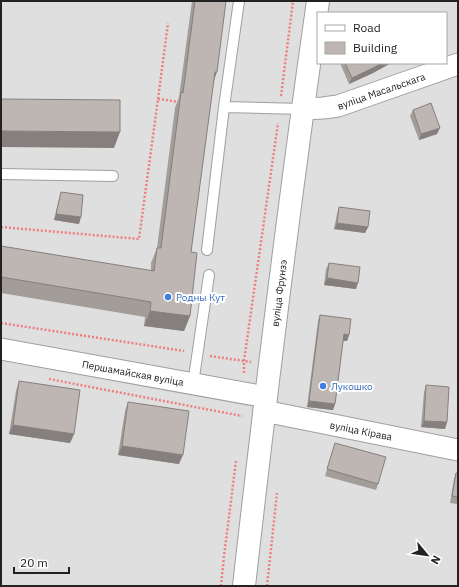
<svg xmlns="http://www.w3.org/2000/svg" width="459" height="587" font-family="'IBM Plex Sans',sans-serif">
<rect width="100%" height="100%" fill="#f1ede9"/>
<path fill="#e0dfdf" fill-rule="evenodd" d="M1,1H458V586H1ZM318,13H446V63H318Z"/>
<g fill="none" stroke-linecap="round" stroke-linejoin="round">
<defs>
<path id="service" d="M224,107L303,109
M1,174L113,176
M207,250L224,107L239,1
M193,384L209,275"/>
<g id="minor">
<path id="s1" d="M303,109L323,108L338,106L458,64"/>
<path id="s2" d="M1,349L266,397"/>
<path id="s3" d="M264,411L458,450"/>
</g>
<g id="tertiary">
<path id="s4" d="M244,586C266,391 290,196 318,1"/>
</g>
</defs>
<use href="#service" stroke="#9f9f9f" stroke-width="12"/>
<use href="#minor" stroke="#9f9f9f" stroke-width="23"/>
<use href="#tertiary" stroke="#9f9f9f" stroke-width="24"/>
<path stroke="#ed7f80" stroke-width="2.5" stroke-dasharray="2 2" stroke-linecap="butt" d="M281,96L293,1
M158,99L180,102
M1,227L139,239L158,99L168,23
M1,323L184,351
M210,356L251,362
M244,373V361L278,123
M49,379L242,416
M221,586L224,556L236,461
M267,586L277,493"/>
<use href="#service" stroke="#fff" stroke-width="10"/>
<use href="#minor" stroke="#fff" stroke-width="21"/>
<use href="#tertiary" stroke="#fff" stroke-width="22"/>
</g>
<path fill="#a39d99" d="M192,1H226L213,83L191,252L190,316L184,331L144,326L145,317L1,293V246L151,271V263L157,248L175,108L179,97Z
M340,63H391L373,73L349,84Z
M413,110L437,134L419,140L410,116Z
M61,192L79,224L54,220L59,199Z
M339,207L368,227L365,233L334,229L337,214Z
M329,263L356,289L324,285L326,269Z
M320,315L349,335L347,341H343L335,404L333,410L307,407L318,321Z
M19,381L74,434L70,443L9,434L16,391Z
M426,385L447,422L445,429L421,427L424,392Z
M128,402L179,464L118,455L125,411Z
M335,443L378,484L376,490L325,476Z
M456,473H458V504L450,503L454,479Z"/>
<path fill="#857f7d" d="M382,63H391L373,73L349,84L352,78Z
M215,72H217L211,88Z
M440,128L437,134L419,140L421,134Z
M1,131L120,132L114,148L1,147Z
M56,214L81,217L79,224L54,220Z
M337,223L368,227L365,233L334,229Z
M327,278L358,283L356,289L324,285Z
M150,311L190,316L184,331L144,326Z
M344,334L349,335L347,341H341Z
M309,401L335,404L333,410L307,407Z
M424,421L447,422L445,429L421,427Z
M13,425L74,434L70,443L9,434Z
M122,446L183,455L179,464L118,455Z"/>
<path fill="#beb6b2" stroke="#857f7d" d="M195,1H226L217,72H215L191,252L197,253L190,316L150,311L151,302L1,277V246L154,271L157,248H161L181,92L183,93Z
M345,63H382L375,67L352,78Z
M1,99L120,100V132L1,131Z
M431,103L440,128L421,134L413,110Z
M61,192L83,195L81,217L56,214Z
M339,207L370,211L368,227L337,223Z
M329,263L360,267L358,283L327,278Z
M320,315L351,319L349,335L344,334L335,404L309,401Z
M19,381L80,390L74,434L13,425Z
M426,385L449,387L447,422L424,421Z
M128,402L189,411L183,455L122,446Z
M335,443L386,457L378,484L327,469Z
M456,473H458V497L452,496Z"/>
<g fill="#3f7fe0" stroke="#fff" stroke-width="1.5">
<circle cx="168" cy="297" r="4"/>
<circle cx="323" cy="386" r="4"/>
</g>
<g text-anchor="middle" stroke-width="4" stroke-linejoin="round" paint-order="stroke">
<g font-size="10" fill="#222" stroke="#fff">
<text dy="4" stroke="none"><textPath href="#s1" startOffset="81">вуліца Масальскага</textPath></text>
<text dy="4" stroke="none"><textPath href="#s4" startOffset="295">вуліца Фрунзэ</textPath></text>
<text dy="4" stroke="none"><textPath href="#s2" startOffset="134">Першамайская вуліца</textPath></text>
<text dy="4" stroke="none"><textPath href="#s3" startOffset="99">вуліца Кірава</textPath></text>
</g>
<g font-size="10" fill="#366cbe" stroke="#fff" text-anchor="start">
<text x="176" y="301">Родны Кут</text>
<text x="331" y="390">Лукошко</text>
</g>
</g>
<rect width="459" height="587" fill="none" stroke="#222222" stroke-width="4"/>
<rect x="317" y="12" width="130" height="52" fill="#ffffff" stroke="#a7a7a7"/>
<rect x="325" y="25" width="20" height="6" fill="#ffffff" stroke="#a7a7a7"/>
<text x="353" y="32" font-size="12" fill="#222222">Road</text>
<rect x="325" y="42" width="20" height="12" fill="#beb6b2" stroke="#a7a7a7"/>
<text x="353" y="52" font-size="12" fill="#222222">Building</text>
<g transform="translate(427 555) rotate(119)" stroke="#ffffff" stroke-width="3" paint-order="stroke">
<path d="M0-3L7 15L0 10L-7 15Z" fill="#222222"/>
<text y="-6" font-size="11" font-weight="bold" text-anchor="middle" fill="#222222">N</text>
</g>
<path d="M14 567v6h55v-6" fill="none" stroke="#222222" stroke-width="2"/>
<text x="20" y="567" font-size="12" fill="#222222" stroke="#ffffff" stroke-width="3" paint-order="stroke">20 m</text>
</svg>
